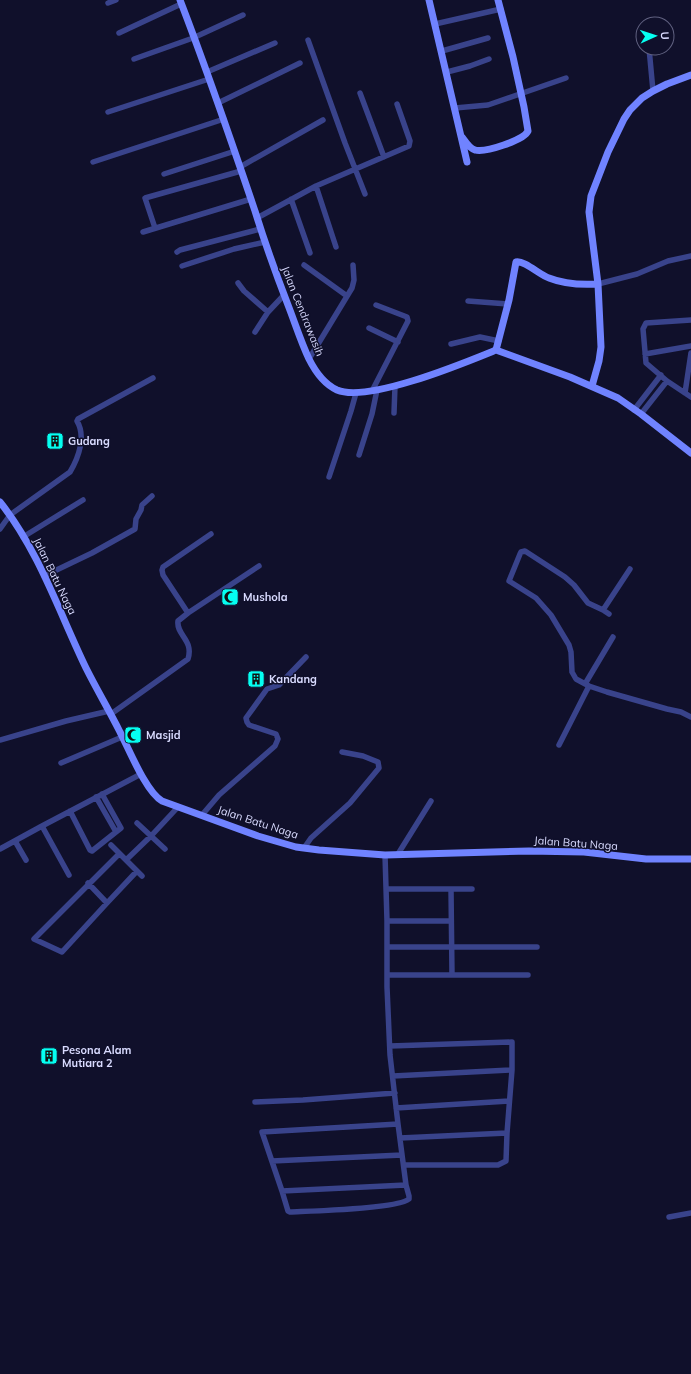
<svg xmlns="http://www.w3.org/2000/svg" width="691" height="1374" font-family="Mulish,sans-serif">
<rect width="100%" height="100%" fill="#10102b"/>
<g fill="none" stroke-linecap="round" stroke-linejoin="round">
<path stroke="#39438b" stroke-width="5.5" d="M108,3L116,0
M435,24L501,9
M119,33L181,4
M308,40L345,143L365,194
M649,48L653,91
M442,51L488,38
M134,59L193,38L243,15
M207,72L275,43
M447,72L470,66L489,59
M360,93L384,157
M218,103L300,63
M455,108L488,105L566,78
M108,112L209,79
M93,162L224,119
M240,167L323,120
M164,174L235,151
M316,186L336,247
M291,199L310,253
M257,218L316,186L409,146L410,141L397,104
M155,228L145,198L241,171
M143,232L251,199
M177,252L180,250L260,229
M304,265L347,296
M182,266L234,249L265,242
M238,283L244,291L268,312
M598,284L637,274L668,261L691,256
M468,301L508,304
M691,320L646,323L643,329L646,363L667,381L691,397
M369,328L398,342
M255,332L268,312L284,295
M451,344L480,337L499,341
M645,354L691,346
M309,359L352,288L354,280L353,265
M372,391L408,321L407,317L376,305
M685,393L691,353
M634,410L661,375
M394,413L395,386
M641,414L667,381
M359,455L372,414L377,390
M329,477L351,411L356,393
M0,529L10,515L70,472C79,457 86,436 77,421L78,419L153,378
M23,537L83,500
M630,569L603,610L588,603L574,585L565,577L525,551L521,552L520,554L509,581L536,598L551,615L569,645L571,652L572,672L576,679L589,686L607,692L667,709L681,712L691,717
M44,576L92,553L135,529L136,519L141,510L142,505L152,496
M603,610L609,614
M188,613L163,575L162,570L163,567L211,534
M585,684L613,637
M111,714L188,659C194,640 176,635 178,621L188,613L259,566
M0,740L66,721L109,711
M559,745L589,686
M61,763L122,737
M96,797L116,832
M70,811L90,850L92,851L121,828L102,794
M202,815L219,795L275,746L278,739L276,734L249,725L247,722L246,718L267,689L279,685L306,657
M137,823L165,849
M42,826L69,875
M15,841L26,860
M111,845L142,876
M304,848L311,838L350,803L379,768L378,762L363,756L342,752
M0,849L42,826L141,774
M119,854L34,939L62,952L107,903L137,871
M398,854L431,801
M126,860L151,836L178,807
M88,883L107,903
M386,889H472
M451,889L452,975
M387,921H451
M387,947H537
M387,975H528
M390,1046L512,1042V1070
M393,1076L512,1070L507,1133L506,1161L498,1165H404
M255,1102L303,1100L395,1093
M396,1108L509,1101
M398,1124L262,1132L282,1191L406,1185
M400,1138L507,1133
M272,1161L402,1155
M282,1191L288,1211L290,1212C310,1211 397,1209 409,1199V1196L406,1185L398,1124L390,1055L387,987V921L385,855
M669,1217L691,1213"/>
<path stroke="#7083ff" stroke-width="7" d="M180,0C207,70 231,140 255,211C265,243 276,274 288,305C295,323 301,342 309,359C315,371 324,384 337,390C368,403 464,363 496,350L570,377L618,398L641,414L691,453
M429,0L467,162
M462,137C465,141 470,149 475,150C485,153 524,140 528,131L524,107L513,57L498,0
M496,350L509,300L516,262C524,260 540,275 549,278C564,284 582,285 598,284
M592,386L599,361L601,347L598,284L589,212L591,196L608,152L624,119L630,110L642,98L653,91L667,84L691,75
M0,502C39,551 59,612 86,668C97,690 109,710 120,732C129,749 146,792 162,801L258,836L296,847L319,850L385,855L529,851L584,852L646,859H691"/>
</g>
<defs>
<symbol id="building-square" viewBox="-11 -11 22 22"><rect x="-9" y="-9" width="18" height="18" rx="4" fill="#05fff1" stroke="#10102b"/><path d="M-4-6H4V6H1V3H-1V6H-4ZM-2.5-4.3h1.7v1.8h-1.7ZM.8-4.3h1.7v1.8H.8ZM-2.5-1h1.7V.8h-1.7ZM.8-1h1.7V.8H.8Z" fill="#111"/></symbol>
<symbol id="mosque-square" viewBox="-11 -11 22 22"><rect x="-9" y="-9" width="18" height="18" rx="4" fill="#05fff1" stroke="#10102b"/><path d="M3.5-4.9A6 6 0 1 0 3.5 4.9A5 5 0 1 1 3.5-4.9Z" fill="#111"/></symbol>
</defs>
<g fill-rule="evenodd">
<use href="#building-square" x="45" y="431" width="20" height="20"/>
<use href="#mosque-square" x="220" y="587" width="20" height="20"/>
<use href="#building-square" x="246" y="669" width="20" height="20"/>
<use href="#mosque-square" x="123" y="725" width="20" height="20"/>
<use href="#building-square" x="39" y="1046" width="20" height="20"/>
</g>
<g text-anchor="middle" stroke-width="3" stroke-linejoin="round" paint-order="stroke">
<g font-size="11" fill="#d9dbff" stroke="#10102b">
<text transform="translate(303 311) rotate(68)" y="4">Jalan Cendrawasih</text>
<text transform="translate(55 576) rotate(64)" y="4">Jalan Batu Naga</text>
<text transform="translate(258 822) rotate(18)" y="4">Jalan Batu Naga</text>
<text transform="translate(576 843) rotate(4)" y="4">Jalan Batu Naga</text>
</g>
<g font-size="11" font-weight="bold" fill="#d9dbff" stroke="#10102b" text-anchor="start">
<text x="68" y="445">Gudang</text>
<text x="243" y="601">Mushola</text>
<text x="269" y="683">Kandang</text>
<text x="146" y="739">Masjid</text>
<text x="62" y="1054">Pesona Alam<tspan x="62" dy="13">Mutiara 2</tspan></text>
</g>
</g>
<g transform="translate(655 36) rotate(87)"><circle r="19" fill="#10102b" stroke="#606180"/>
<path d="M0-3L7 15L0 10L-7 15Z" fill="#05fff1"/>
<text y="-6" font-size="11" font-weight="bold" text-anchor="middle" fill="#d9dbff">U</text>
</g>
</svg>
